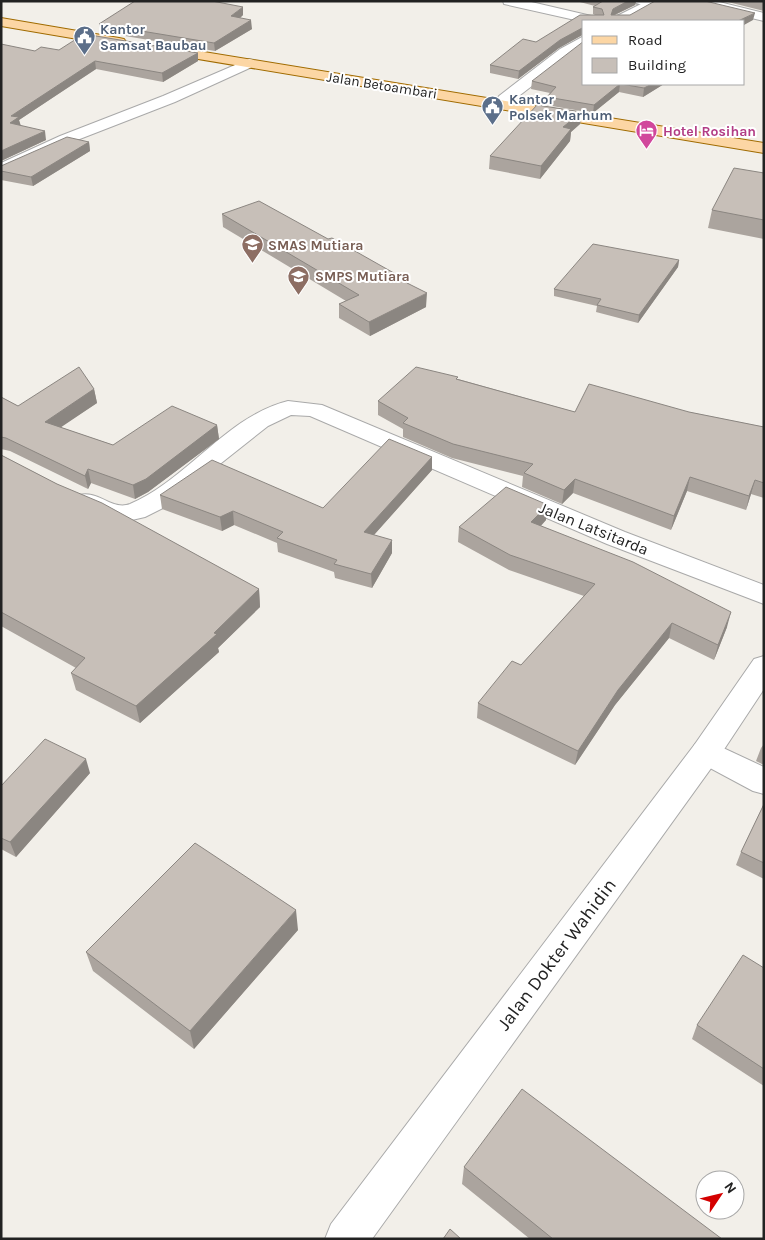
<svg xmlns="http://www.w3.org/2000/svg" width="765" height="1240" font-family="Karla,sans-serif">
<rect width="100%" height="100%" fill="#f2efe9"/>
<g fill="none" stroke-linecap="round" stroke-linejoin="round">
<defs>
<path id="service" d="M630,1H650L654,4L649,7Z"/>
<path id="minor" d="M503,1H527L600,18L602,21L584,22L504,4Z
M647,1H664L628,21H611L613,18Z
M691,1H715L764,13V21L692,4Z
M584,36V46L511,102H499L497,99L499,96L560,49Z
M249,59L254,60L256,63L254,66L175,102L72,142L1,175V163L60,136L163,96Z
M288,401L322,405L625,532L764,585V604L607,544L310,416L291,415L268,426L167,506L145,517L123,522L110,520L79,507L76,501L79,495C99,490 112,511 130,504C187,480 227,416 288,401Z
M706,740L764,767V794L753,791L695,760L691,752L695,744Z"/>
<path id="tertiary" d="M764,656V689L717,760L372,1239H325L331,1224L695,744L754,659Z"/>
<path id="primary" d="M1,18L119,38L124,39L126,42L124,45L119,46L1,26Z
M161,45L764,143V153L156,52L154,49L156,46Z"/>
</defs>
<use href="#service" stroke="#a9a9a9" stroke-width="3"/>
<use href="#minor" stroke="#a9a9a9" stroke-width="2"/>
<use href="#tertiary" stroke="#a9a9a9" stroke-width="2"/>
<use href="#primary" stroke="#a06b00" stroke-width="2"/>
<use href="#service" fill="#fff" fill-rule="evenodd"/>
<use href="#minor" fill="#fff" fill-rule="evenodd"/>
<use href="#tertiary" fill="#fff" fill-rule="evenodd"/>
<use href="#primary" fill="#fcd6a4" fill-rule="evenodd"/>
</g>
<path fill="#aba49e" d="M576,1H636L635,5L615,15L753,20L584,21V34L559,48L518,79L490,73V65L536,42L595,15L593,14V7L595,6Z
M724,1H764V11Z
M243,15L240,18L252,29L215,51L101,32L99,24Z
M59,50L198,53V61L163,82L96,69L19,120L20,126L46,140L1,161L35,51Z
M532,81L664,84L643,97L619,92L593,113L546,105L547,97L550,93L531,89Z
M582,112L580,124L571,132L570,141L540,179L489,169L490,156Z
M89,142L90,151L33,186L1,180V166Z
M764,173V239L708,228L712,210Z
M222,214L328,239L408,283L426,307L370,336L339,318V304L346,301L223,227Z
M679,260L678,267L638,323L596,312L597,306L554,296V289Z
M458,379L575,412H689L764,427V498L751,494L746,510L687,491L671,530L573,493L562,504L522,487L523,476L452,458L403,437V429L378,415V401Z
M94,389L97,403L60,427L113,445L217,425L219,439L148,492L135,499L91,483L88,489L10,451L1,449V397L18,406Z
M1,455L259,589L260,607L218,648L219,652L140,723L76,690L71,673L76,668L1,626Z
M432,457V470L374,535L392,553L372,588L335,578L334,572L278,552L277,543L234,525L222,531L162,509L160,495L323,508Z
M546,520L541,526L727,627L714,660L669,638L615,705L575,765L477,718L478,703L521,665L584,596L509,570L458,542L459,527Z
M764,744V765L756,761L761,748Z
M90,773L16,857L1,849V786Z
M764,804V879L736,865L741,852Z
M298,930L194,1049L93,971L86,952Z
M764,968V1086L692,1039L697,1025Z
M464,1167L722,1239H530L462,1184Z"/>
<path fill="#8b8681" d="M628,1H636L635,5L612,16L611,15L613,9Z
M243,7V15L232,25L231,16Z
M755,13L753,20L744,25V21H738Z
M251,20L252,29L215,51L214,43Z
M584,27V34L559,48L518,79L519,71L560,40Z
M198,53V61L163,82L162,73Z
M95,61L96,69L19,120L21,126L10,123L11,116Z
M620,84L619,92L593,113L594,105Z
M652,84H664L643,97L644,88Z
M582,112L580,124L571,132L570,141L540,179L541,166L563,127Z
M45,131L46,140L1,161V151Z
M89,142L90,151L33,186L31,177Z
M679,260L678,267L638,323L639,315Z
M427,293L426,307L370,336L369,322Z
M94,389L97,403L48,436L45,422Z
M217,425L219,439L148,492L135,499L133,485Z
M432,457V470L364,546V532Z
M88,469L91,483L88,489L85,476Z
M690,477L687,491L671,530L674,516Z
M575,479L573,493L562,504L564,490Z
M755,480L751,494L746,510L749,496Z
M548,505L546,520L530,537L531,522Z
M233,511L234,525L222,531L220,517Z
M392,540V553L372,588L371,574Z
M259,589L260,607L218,648L219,652L140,723L136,706L214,633Z
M731,612L727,627L714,660L718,645Z
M672,623L669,638L615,705L575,765L578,751L618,690Z
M86,759L90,773L16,857L10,842Z
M296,910L298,930L194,1049L190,1031Z"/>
<path fill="#c7bfb8" stroke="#8b8681" d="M135,1H212L243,7L231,16L251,20L214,43L99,24Z
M603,1H628L613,9L611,15H630L655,1H705L755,13L738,21H584V27L560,40L519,71L490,65L523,39L536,42L580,15H604L602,9L593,7Z
M84,34L198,53L162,73L95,61L11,116L19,117L10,123L45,131L1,151V44L35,51L41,47L59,50Z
M584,41V84H620L594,105L547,97L556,87L532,81Z
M621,84H652L644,88Z
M537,105L582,112L563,127L571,129L541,166L490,156Z
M67,137L89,142L31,177L1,171V166Z
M734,168L764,173V220L712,210Z
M259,201L328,239L332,238L408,281L407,283L427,293L369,322L339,304L359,295L222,214Z
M593,244L679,260L639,315L597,305L601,299L554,289Z
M79,367L94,389L45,422L113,445L172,406L217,425L146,479L133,485L88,469L85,476L6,438L1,437V397L18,406Z
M416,367L458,377L456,379L575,412L589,384L689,412L764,427V483L755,480L749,496L690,477L674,516L575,479L564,490L524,473L533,464L453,444L403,423L408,418L378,401Z
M389,439L432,457L364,532L392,540L371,574L334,564L337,560L277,538L283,532L233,511L220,517L160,495L212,460L323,508Z
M1,455L57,484L102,503L259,589L214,633L217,634L136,706L71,673L85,658L1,612Z
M506,487L548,505L531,522L633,562L731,612L718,645L672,623L618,690L578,751L478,703L512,661L521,665L595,584L510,555L459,527Z
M45,739L86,759L10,842L1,838V786Z
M764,804V863L741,852Z
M195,843L296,910L190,1031L86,952Z
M743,955L764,968V1069L697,1025Z
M522,1089L722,1239H553L464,1167Z
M450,1229L461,1239H443Z"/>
<defs>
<symbol id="civic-pin" viewBox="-11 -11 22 30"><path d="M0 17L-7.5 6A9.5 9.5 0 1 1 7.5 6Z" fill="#5c6f8a" stroke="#fff"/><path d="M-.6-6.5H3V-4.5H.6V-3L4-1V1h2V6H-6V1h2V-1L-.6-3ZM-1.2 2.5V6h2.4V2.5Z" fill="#fff"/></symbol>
<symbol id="hotel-pin" viewBox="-11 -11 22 30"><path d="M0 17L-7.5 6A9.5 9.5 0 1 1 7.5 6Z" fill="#d1479c" stroke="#fff"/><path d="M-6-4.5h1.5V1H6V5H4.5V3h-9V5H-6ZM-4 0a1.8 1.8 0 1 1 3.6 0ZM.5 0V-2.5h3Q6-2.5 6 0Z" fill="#fff"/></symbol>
<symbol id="school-pin" viewBox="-11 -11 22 30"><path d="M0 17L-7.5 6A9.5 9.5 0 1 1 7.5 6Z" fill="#8d6e63" stroke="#fff"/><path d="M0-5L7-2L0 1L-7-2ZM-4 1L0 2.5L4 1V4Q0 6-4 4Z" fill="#fff"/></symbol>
</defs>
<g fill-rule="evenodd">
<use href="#civic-pin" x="72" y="24" width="25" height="34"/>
<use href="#civic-pin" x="480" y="94" width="25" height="34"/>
<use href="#hotel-pin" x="634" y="118" width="25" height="34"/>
<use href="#school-pin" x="240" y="232" width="25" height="34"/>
<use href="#school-pin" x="286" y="264" width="25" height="34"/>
</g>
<g text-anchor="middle" stroke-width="4" stroke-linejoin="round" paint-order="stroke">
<g font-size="14" font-weight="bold" fill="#4e5e75" stroke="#fff" text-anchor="start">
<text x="100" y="34">Kantor<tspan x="100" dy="16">Samsat Baubau</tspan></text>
<text x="509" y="104">Kantor<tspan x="509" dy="16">Polsek Marhum</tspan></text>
</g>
<g font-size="14" fill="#222" stroke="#fff">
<text transform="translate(382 85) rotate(9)" y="5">Jalan Betoambari</text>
</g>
<g font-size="14" font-weight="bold" fill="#b23c85" stroke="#fff" text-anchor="start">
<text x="663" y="136">Hotel Rosihan</text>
</g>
<g font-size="14" font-weight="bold" fill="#785e54" stroke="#fff" text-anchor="start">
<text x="268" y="250">SMAS Mutiara</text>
<text x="315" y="281">SMPS Mutiara</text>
</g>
<g font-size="16" fill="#222" stroke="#fff">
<text transform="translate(594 528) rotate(22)" y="6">Jalan Latsitarda</text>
</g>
<g font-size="19" fill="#222" stroke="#fff">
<text transform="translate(556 954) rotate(-53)" y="7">Jalan Dokter Wahidin</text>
</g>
</g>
<rect width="765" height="1240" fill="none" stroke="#222222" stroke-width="5"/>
<rect x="582" y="20" width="162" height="65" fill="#ffffff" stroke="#a7a7a7"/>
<rect x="592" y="36" width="25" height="8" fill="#fcd6a4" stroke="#a7a7a7"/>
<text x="628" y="45" font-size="15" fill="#222222">Road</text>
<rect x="592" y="58" width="25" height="15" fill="#c7bfb8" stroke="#a7a7a7"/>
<text x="628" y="70" font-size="15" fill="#222222">Building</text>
<g transform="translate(720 1195) rotate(55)"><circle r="24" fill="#ffffff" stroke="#a7a7a7"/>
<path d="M0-4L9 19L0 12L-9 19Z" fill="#d40000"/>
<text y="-8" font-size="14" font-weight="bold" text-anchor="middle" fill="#222222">N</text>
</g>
</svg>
